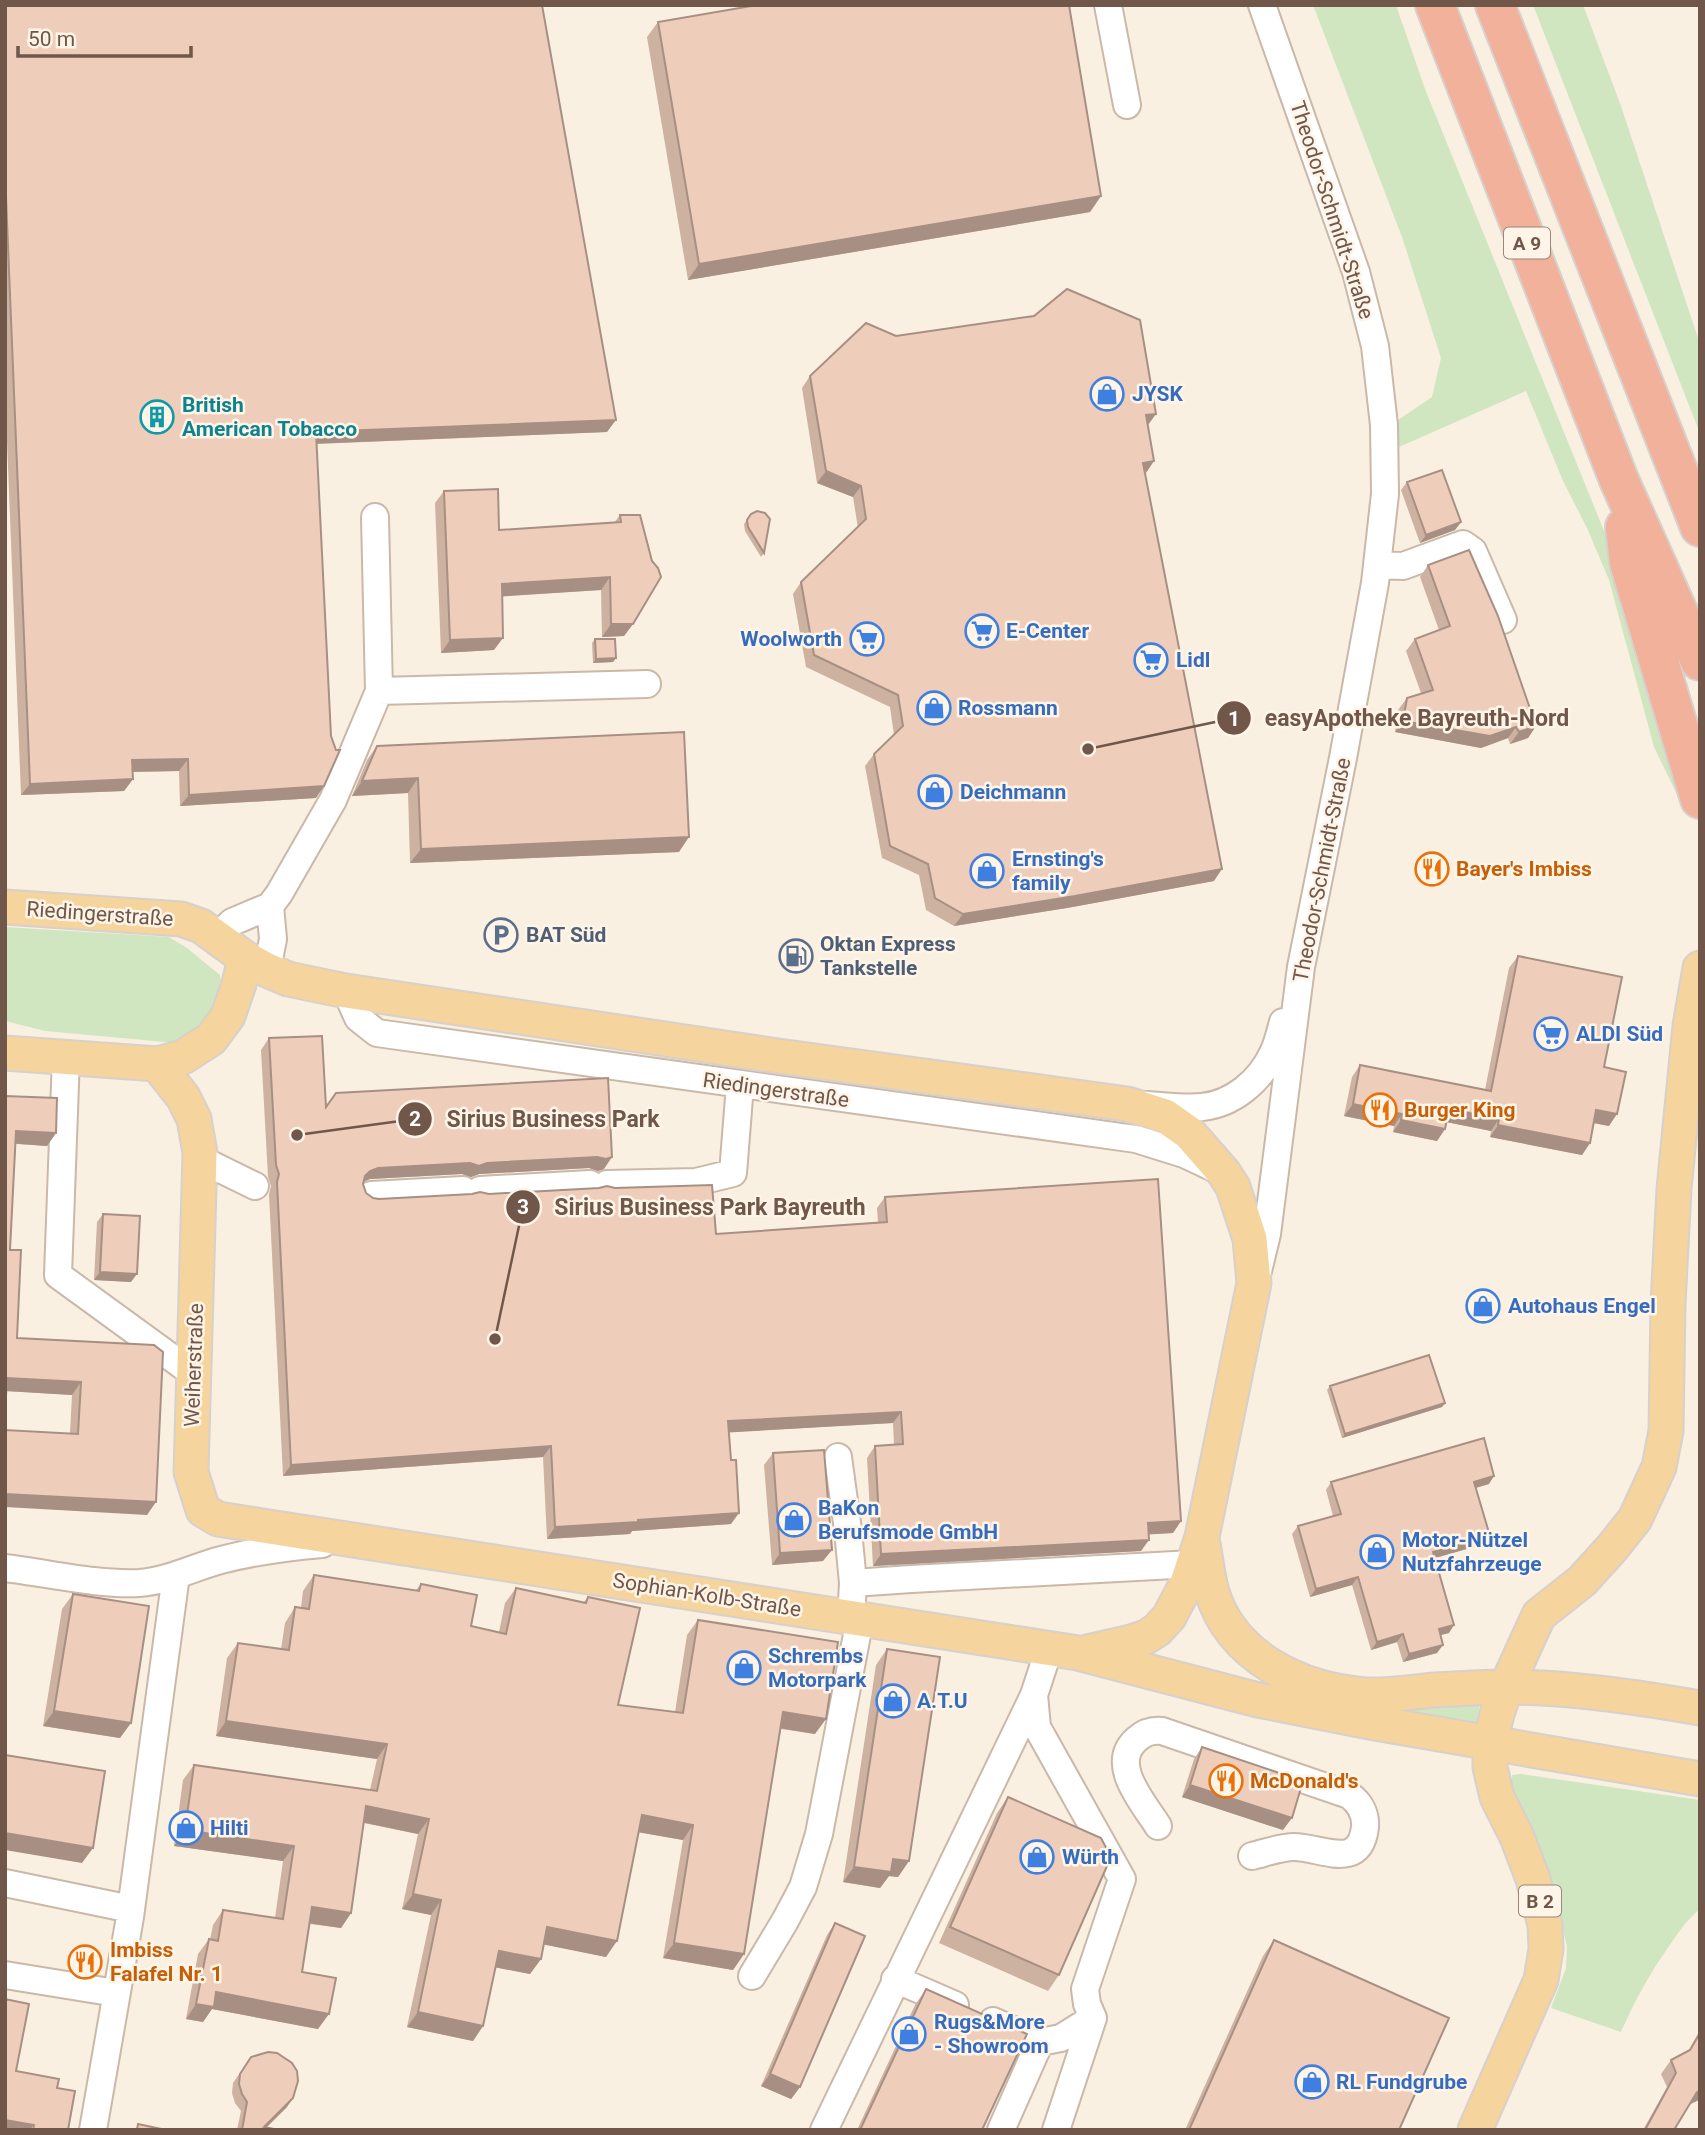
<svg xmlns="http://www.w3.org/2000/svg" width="1705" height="2135" font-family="Roboto,sans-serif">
<rect width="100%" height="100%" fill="#faf0e1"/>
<path fill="#d0e6c1" d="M1313,5H1396L1425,89L1619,568L1692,811L1684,809L1654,747L1609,580L1587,528L1563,481L1526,391L1399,447L1398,420L1432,397L1441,358L1402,237Z
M1533,5H1583L1621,106L1700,344L1699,431Z
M5,927L169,937L187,948L220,975L224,1001L216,1027L176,1043L45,1031L5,1021Z
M1480,1704L1476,1724L1384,1711Z
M1521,1774L1700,1800V1909C1688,1919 1680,1930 1672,1942C1651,1971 1635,2000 1621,2032L1551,2008L1566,1968L1567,1946L1552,1887L1511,1788L1512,1775Z"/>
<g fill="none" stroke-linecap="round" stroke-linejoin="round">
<defs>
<path id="minor" d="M1108,5L1127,105
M375,517L379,691
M1378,565L1403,566L1463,544L1473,551L1503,620
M217,937L232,922L270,906L279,894L333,800L379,691L647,684
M267,970L273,939L270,906
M346,991L358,1018L377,1033L1136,1139L1184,1154L1218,1170
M66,1057L58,1275L194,1374
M1147,1105C1165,1106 1184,1109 1202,1107C1233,1104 1260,1081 1273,1053C1278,1043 1280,1032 1283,1022
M200,1159L255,1186
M607,1184L696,1182L733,1173L740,1085
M480,1190L590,1184
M371,1195L463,1190
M1258,1271L1267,1234L1301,967L1343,758L1375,583L1385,494L1384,425L1375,346L1356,272L1262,5
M838,1457L848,1530L853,1583
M5,1568C48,1573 96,1585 139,1583C168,1581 194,1567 221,1560C255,1551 288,1547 322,1544
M851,1618L853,1583L911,1579L1193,1564
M1049,1649L1034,1695L1037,1727L1122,1879L1085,1989L1087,2004L1093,2018
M1158,1826C1143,1802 1108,1764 1137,1739C1145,1732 1152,1730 1162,1731L1349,1795C1360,1803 1366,1814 1365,1827C1360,1872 1321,1847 1294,1847C1280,1847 1265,1853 1252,1856
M5,1883L131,1909
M5,1975L116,1993
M752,1976L785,1921L803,1887L819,1834L860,1619
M895,1979L955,2005
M993,2021L1040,2042L1061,2038L1093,2018
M93,2130L130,1917L176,1575
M824,2130L1034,1695
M1001,2130L1040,2042
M1056,2130L1093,2018"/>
<path id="major" d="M5,907L181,919L201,926L245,958L267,970L288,979L346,991L771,1055L1127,1104L1165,1116L1189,1133L1224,1173L1233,1187L1250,1239L1254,1283L1202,1537L1187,1583L1169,1617L1157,1630L1146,1637L1131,1642L1087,1652
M5,1053L157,1064L183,1057L211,1039L228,1016L239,984L245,958
M157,1064L183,1097L194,1119L200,1153L191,1472L203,1510L218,1519L1078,1653L1258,1700L1375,1723L1700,1779
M1202,1539C1206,1557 1207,1575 1212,1592C1232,1658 1301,1690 1366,1695C1389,1696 1412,1692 1435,1690C1458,1689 1481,1687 1504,1687C1569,1687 1636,1697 1700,1708
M1475,2130L1541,1980L1546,1949L1545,1925L1533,1879L1517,1837L1497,1797L1490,1767V1743L1497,1714L1506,1687L1539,1615L1582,1581L1612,1548L1635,1519L1659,1467L1666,1431L1668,1304L1674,1189L1690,1026L1700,968"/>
<path id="highway" d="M1435,5L1619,480L1700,661
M1495,5L1700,527
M1625,527L1629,562L1700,799"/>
</defs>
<use href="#minor" stroke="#cab8a9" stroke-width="30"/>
<use href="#major" stroke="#d7d0cc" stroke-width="37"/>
<use href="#highway" stroke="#d7d0cc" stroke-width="42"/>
<use href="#minor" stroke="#fff" stroke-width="26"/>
<use href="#major" stroke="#f5d49d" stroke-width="33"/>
<use href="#highway" stroke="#f1b19b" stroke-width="38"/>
</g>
<path fill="#cdb1a1" d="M5,5L607,432L317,444L316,798L180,806L179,771L133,772V779L124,791L21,795L5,391Z
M658,22L1101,196L1090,212L688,280L647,37Z
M896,336L1148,426L1145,473L1214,881L1067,908L954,926L926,910L919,875L882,858L865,766L874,754L894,735L890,707L806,667L793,594L801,582L858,528L853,497L817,483L802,388L810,376Z
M1407,482L1461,522L1455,530L1420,543L1401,490Z
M444,491L499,530L614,523L620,515L633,624L624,636L602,637L601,590L502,596L494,650L441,653L435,503Z
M748,518L764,553L761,557L745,531L744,524Z
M1428,565L1536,726L1528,738L1510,744L1508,738L1481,748L1395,732L1398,710L1407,698L1421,693L1406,651L1415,639L1439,630L1420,577Z
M595,639L616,658L613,662L593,663L592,643Z
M377,746L679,852L410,863L408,793L352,796L367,760Z
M1518,956L1604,1067L1609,1126L1594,1123L1590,1143L1582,1155L1490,1137L1491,1131L1447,1122L1445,1129L1437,1141L1393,1132L1394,1126L1344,1116L1352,1077L1360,1065L1485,1090L1509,968Z
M269,1038L326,1107L604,1169L598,1171L589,1168L479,1174L471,1177L462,1174L370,1179L364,1182L363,1184L366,1193L373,1198L379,1199L489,1194L716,1234L878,1222L877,1208L885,1197L1181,1521L1173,1533L1149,1534L1141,1551L873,1566L867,1458L875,1446L894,1445L893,1423L729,1432L731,1524L632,1531L630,1534L547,1539L543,1457L283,1476L269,1194L271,1186L268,1177L261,1050Z
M5,1096L56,1133L47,1146L16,1144L10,1250L17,1338L154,1345L147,1515L70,1433L72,1395L7,1391Z
M103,1214L131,1282L94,1280L97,1222Z
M1330,1386L1445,1403L1442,1407L1342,1438L1327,1390Z
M773,1453L823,1561L772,1565L764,1465Z
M1331,1482L1489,1484L1476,1488L1484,1544L1435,1558L1449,1633L1440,1635L1437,1653L1403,1662L1397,1642L1371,1650L1352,1585L1310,1597L1292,1534L1298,1526L1333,1516L1326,1490Z
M314,1575L416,1590L421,1584L471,1626L499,1632L505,1603L516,1588L584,1602L588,1597L618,1705L675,1712L687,1635L698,1620L815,1734L781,1729L744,1954L733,1970L663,1958L683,1840L639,1832L606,1957L544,1944L541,1959L530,1974L495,1967L483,2026L473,2041L407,2027L431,1915L402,1909L418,1834L364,1823L351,1913L341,1928L310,1924L302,1972L318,2029L212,2009L203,2022L186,2019L198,1954L209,1939L210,1940L213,1925L223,1910L275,1918L283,1861L174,1846L183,1780L194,1765L370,1790L377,1759L216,1736L227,1658L238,1643L281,1649L285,1623L295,1607L301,1608L303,1591Z
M73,1594L120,1738L43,1726L62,1609Z
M887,1649L909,1861L898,1877L889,1876L880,1888L843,1882L876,1665Z
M1202,1747L1283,1830L1182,1797L1194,1759Z
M1008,1797L1059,1975L1048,1991L939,1943L997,1813Z
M835,1923L800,2087L791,2099L761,2086L827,1935Z
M1274,1940L1399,2130H1185L1263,1956Z
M926,1989L982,2130H857L915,2005Z
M1700,2030V2098L1697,2101L1689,2105L1674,2130H1643L1667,2087L1661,2074L1671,2060L1688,2052Z
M251,2057L287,2107L266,2127L279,2130H237L241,2111L235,2103L232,2093L233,2083Z"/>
<path fill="#a79083" d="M1101,196L1090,212L688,280L699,264Z
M1156,414L1148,425L1146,415Z
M616,420L607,432L308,444L316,432Z
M1154,461L1146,473L1143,463Z
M826,471L861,486L853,497L817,483Z
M1461,522L1455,530L1420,543L1426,535Z
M610,577L601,590L493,597L502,584Z
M611,624H633L624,636L602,637Z
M503,638L494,650L441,653L450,640Z
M616,658L613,662L593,663L596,659Z
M1403,721L1516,727L1508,738L1481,748L1395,732Z
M1536,726L1528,738L1510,744L1519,732Z
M188,759L179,771L124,772L132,760Z
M418,778L408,793L352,796L362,781Z
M133,779L124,791L21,795L30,784Z
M324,786L316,798L180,806L189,795Z
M689,837L679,852L410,863L421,849Z
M1222,869L1214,881L1067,908L954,926L963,914Z
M1353,1104L1402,1114L1394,1126L1344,1116Z
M1449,1109L1499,1119L1491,1131L1441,1121Z
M1596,1110L1617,1114L1609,1126L1588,1122Z
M1401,1120L1445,1129L1437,1141L1393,1132Z
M1498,1125L1590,1143L1582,1155L1490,1137Z
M16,1131L56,1133L47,1146L7,1143Z
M597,1157H612L604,1169L598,1171L589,1168L479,1174L471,1177L462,1174L370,1179L362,1182L370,1171L378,1168Z
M100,1272L137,1274L131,1282L94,1280Z
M7,1378L81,1382L72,1395L5,1391Z
M1445,1403L1442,1407L1342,1438L1345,1434Z
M901,1412L893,1423L720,1433L728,1421Z
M551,1446L543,1457L283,1476L291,1465Z
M1494,1476L1489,1484L1468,1490L1474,1482Z
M5,1494L156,1502L147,1515L5,1507Z
M739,1513L731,1524L632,1531L630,1534L547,1539L555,1527Z
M1181,1521L1173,1533L1140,1535L1148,1523Z
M1490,1536L1484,1544L1428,1560L1433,1552Z
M1149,1540L1141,1551L873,1566L881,1554Z
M832,1550L823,1561L772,1565L780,1553Z
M1358,1577L1352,1585L1310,1597L1316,1589Z
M1454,1625L1449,1633L1433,1637L1439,1629Z
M1403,1634L1397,1642L1371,1650L1377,1642Z
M1443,1645L1437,1653L1403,1662L1409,1654Z
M54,1711L131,1723L120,1738L43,1726Z
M783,1712L826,1719L815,1734L773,1727Z
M226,1721L387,1744L377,1759L216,1736Z
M1190,1785L1292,1818L1283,1830L1182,1797Z
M366,1806L429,1819L418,1834L356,1821Z
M642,1815L693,1825L683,1840L631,1831Z
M185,1830L294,1846L283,1861L174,1846Z
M5,1833L93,1848L82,1863L5,1850Z
M893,1859L909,1861L898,1877L889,1876L880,1888L843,1882L854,1867Z
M413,1894L441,1900L431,1915L402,1909Z
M312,1907L351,1913L341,1928L301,1922Z
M547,1927L617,1941L606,1957L536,1943Z
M674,1943L744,1954L733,1970L663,1958Z
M499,1951L541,1959L530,1974L488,1966Z
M216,1992L329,2014L318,2029L212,2009L203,2022L186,2019L196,2004Z
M418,2012L483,2026L473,2041L407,2027Z
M770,2074L800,2087L791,2099L761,2086Z
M1700,2091V2098L1697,2101L1687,2105L1697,2092Z
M293,2098L287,2107L264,2130V2127Z
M5,2120L34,2125L30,2130H5Z"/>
<path fill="#eecebb" stroke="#a79083" stroke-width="2" d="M5,5H542L616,420L316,432L331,736L336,750H340L324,786L189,795L188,759L132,760L133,779L30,784L5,172Z
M757,5H1069L1101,196L699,264L658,22Z
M1067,289L1140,320L1156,414L1146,415L1154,461L1143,463L1222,869L1075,896L963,914L935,898L928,864L890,846L874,754L903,726L898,695L814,655L801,582L866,519L861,486L826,471L810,376L866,323L896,336L1034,316Z
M1442,470L1461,522L1426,535L1407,482Z
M498,489L499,530L621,522L620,515H640L652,561L658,568L661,577L633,624H611L610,577L502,584L503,638L450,640L444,491Z
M757,511L765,513L770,519L764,553L748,527L747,520L751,514Z
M1469,550L1498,616L1536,726L1519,732L1516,727L1490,736L1403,721L1407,698L1433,690L1415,639L1450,626L1428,565Z
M595,639H615L616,658L596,659Z
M684,732L689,837L421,849L418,778L362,781L377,746Z
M1518,956L1622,977L1604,1067L1626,1072L1617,1114L1596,1110L1590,1143L1498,1125L1499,1119L1449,1109L1445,1129L1401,1120L1402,1114L1353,1104L1360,1065L1491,1091Z
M322,1036L326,1107L336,1093L608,1078L612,1157L606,1159L597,1157L487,1163L479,1166L470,1163L378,1168L370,1171L365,1176L363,1184L366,1193L373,1198L379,1199L472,1194L480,1192L489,1194L599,1188L607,1186L615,1188L712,1185L716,1234L887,1222L885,1197L1158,1179L1181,1521L1148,1523L1149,1540L881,1554L875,1446L903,1444L901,1412L728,1421L731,1460H736L739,1513L638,1520V1522L555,1527L551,1446L291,1465L277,1182L279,1174L276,1165L269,1038Z
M5,1096L57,1098L56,1133L16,1131L10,1250H21L17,1338L154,1345L163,1352L156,1502L5,1494V1430L78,1434L81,1382L7,1378L5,1414Z
M103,1214L140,1216L137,1274L100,1272Z
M1429,1355L1445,1403L1345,1434L1330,1386Z
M1484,1438L1494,1476L1474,1482L1490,1536L1433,1552L1454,1625L1439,1629L1443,1645L1409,1654L1403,1634L1377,1642L1358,1577L1316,1589L1298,1526L1341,1514L1331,1482Z
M824,1450L832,1550L780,1553L773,1453Z
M314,1575L419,1591L421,1584L477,1595L471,1626L506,1634L516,1588L586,1603L588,1597L640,1608L618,1705L683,1713L698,1620L838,1642L826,1719L783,1712L744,1954L674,1943L693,1825L642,1815L617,1941L547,1927L541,1959L499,1951L483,2026L418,2012L441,1900L413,1894L429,1819L366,1806L351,1913L312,1907L302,1972L336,1978L329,2014L216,1992L214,2007L196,2004L209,1939L218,1941L223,1910L283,1919L294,1846L185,1830L194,1765L377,1791L387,1744L226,1721L238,1643L289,1650L295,1607L309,1609Z
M73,1594L149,1606L131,1723L54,1711Z
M887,1649L940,1657L909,1861L893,1859L891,1872L854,1867Z
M1202,1747L1303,1781L1292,1818L1190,1785Z
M5,1755L105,1771L93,1848L5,1833Z
M1008,1797L1101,1838L1111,1857L1059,1975L950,1927Z
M835,1923L865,1936L800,2087L770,2074Z
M1274,1940L1449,2018L1399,2130H1189Z
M926,1989L1027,2034L982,2130H860Z
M5,1999L29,2004L16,2071L59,2079L57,2088L75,2091L68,2130H33L34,2125L5,2120Z
M1700,2033V2091L1697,2092L1674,2130H1645L1676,2073L1671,2060L1690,2050Z
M268,2052L277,2053L292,2063L297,2071L298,2081L293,2098L264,2127L279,2130H242L247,2102L242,2094L239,2084L240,2074L251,2057Z
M138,2124L166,2130H137Z"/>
<defs>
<symbol id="shop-ring" viewBox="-11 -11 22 22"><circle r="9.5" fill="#fef4e7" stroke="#3f7fe0" stroke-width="1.5"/><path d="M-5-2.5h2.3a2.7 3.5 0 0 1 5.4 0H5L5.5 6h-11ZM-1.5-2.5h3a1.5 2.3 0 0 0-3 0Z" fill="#3f7fe0"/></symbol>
<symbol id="building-ring" viewBox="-11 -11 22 22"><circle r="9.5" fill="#fef4e7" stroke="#0f9aa8" stroke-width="1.5"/><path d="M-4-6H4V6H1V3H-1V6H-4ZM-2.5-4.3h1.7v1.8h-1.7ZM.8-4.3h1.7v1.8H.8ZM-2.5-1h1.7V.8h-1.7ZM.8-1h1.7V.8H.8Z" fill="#0f9aa8"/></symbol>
<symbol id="supermarket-ring" viewBox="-11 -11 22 22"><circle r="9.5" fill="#fef4e7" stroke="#3f7fe0" stroke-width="1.5"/><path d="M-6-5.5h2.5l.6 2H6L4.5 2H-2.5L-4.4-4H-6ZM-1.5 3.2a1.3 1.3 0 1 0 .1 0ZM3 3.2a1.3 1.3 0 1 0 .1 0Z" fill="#3f7fe0"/></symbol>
<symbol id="restaurant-ring" viewBox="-11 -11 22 22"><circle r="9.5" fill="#fef4e7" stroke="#e8710a" stroke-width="1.5"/><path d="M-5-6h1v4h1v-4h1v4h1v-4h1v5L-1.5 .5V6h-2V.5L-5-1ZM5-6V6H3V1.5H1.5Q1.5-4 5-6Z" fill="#e8710a"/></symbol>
<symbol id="parking-ring" viewBox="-11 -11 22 22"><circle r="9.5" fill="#fef4e7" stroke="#5c6f8a" stroke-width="1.5"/><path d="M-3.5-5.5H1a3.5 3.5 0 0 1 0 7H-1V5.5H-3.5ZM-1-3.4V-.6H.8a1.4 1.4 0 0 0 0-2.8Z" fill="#5c6f8a"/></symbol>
<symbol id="fuel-ring" viewBox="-11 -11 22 22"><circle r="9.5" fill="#fef4e7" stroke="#5c6f8a" stroke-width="1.5"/><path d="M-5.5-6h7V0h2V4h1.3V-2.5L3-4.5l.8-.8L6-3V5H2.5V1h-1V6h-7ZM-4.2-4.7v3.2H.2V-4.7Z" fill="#5c6f8a"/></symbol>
</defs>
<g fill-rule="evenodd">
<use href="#shop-ring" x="1088" y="375" width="38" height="38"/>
<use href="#building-ring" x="138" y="398" width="38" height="38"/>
<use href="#supermarket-ring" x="963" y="612" width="38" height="38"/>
<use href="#supermarket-ring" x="848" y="620" width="38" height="38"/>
<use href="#supermarket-ring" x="1132" y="641" width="38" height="38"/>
<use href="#shop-ring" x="915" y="689" width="38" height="38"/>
<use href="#shop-ring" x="916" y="773" width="38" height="38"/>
<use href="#restaurant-ring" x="1413" y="850" width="38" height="38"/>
<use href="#shop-ring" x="968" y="852" width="38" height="38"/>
<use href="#parking-ring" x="482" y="916" width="38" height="38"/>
<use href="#fuel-ring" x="777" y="937" width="38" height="38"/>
<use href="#supermarket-ring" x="1532" y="1015" width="38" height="38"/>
<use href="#restaurant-ring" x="1361" y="1091" width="38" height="38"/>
<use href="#shop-ring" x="1464" y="1287" width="38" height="38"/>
<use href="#shop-ring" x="775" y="1501" width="38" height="38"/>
<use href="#shop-ring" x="1358" y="1533" width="38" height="38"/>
<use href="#shop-ring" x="725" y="1649" width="38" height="38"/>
<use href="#shop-ring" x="874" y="1682" width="38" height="38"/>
<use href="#restaurant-ring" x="1207" y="1762" width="38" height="38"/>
<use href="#shop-ring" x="167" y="1809" width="38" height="38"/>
<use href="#shop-ring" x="1018" y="1838" width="38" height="38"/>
<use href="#restaurant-ring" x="66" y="1943" width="38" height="38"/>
<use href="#shop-ring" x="890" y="2015" width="38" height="38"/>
<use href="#shop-ring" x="1293" y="2063" width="38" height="38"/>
</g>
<g text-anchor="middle" stroke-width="5" stroke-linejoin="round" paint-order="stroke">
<g fill="#fef4e7" stroke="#9b8679" stroke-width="2">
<rect x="1504" y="227.5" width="46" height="31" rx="5"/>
<rect x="1519" y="1885.5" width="42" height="31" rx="5"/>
</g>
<g font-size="19" font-weight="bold" fill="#70574a">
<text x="1527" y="250">A 9</text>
<text x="1540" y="1908">B 2</text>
</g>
<g font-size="21" fill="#70574a" stroke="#fef4e7">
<text transform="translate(1332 210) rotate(72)" y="7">Theodor-Schmidt-Straße</text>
<text transform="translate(1322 870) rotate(-79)" y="7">Theodor-Schmidt-Straße</text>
<text transform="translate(100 914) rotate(4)" y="7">Riedingerstraße</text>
<text transform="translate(776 1090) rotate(8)" y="7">Riedingerstraße</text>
<text transform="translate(194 1365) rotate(-88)" y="7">Weiherstraße</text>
<text transform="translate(707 1595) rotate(9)" y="7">Sophian-Kolb-Straße</text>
</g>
<g font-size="21" font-weight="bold" fill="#366cbe" stroke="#fef4e7" text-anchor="start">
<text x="1132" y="401">JYSK</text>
<text x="1006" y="638">E-Center</text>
<text x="842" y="646" text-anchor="end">Woolworth</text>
<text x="1176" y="667">Lidl</text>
<text x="958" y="715">Rossmann</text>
<text x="960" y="799">Deichmann</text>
<text x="1012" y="866">Ernsting's<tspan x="1012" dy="24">family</tspan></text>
<text x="1576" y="1041">ALDI Süd</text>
<text x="1508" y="1313">Autohaus Engel</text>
<text x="818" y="1515">BaKon<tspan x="818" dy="24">Berufsmode GmbH</tspan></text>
<text x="1402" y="1547">Motor-Nützel<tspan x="1402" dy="24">Nutzfahrzeuge</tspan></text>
<text x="768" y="1663">Schrembs<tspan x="768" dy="24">Motorpark</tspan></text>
<text x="917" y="1708">A.T.U</text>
<text x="210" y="1835">Hilti</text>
<text x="1062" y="1864">Würth</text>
<text x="934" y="2029">Rugs&amp;More<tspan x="934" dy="24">- Showroom</tspan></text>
<text x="1336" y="2089">RL Fundgrube</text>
</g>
<g font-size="21" font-weight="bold" fill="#0d838f" stroke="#fef4e7" text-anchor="start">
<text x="182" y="412">British<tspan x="182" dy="24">American Tobacco</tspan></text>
</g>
<g font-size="21" font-weight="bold" fill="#c56008" stroke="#fef4e7" text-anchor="start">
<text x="1456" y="876">Bayer's Imbiss</text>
<text x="1404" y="1117">Burger King</text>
<text x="1250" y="1788">McDonald's</text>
<text x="110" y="1957">Imbiss<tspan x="110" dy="24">Falafel Nr. 1</tspan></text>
</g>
<g font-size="21" font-weight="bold" fill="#4e5e75" stroke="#fef4e7" text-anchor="start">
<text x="526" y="942">BAT Süd</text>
<text x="820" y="951">Oktan Express<tspan x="820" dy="24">Tankstelle</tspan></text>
</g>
</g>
<path fill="none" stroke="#70574a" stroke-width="2.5" d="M1088 749L1234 718M297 1135L415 1119M495 1339L523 1207"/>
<g fill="#70574a" stroke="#fef4e7" stroke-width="2.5">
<circle cx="1088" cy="749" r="7"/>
<circle cx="297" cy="1135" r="7"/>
<circle cx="495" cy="1339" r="7"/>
<circle cx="1234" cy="718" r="18"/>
<circle cx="415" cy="1119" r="18"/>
<circle cx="523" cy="1207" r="18"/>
</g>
<g font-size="21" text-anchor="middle" font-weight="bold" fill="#fff">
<text x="1234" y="726">1</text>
<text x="415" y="1126">2</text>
<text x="523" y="1214">3</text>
</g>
<g font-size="23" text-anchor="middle" font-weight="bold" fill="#70574a" stroke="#fef4e7" stroke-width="5" stroke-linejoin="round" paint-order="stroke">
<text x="1417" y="726">easyApotheke Bayreuth-Nord</text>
<text x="553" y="1127">Sirius Business Park</text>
<text x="710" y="1215">Sirius Business Park Bayreuth</text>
</g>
<rect width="1705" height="2135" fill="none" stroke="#70574a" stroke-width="14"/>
<path d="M18 46v10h173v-10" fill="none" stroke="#70574a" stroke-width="3.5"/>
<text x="28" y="46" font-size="21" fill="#70574a" stroke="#fef4e7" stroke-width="5" paint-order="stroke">50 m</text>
</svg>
